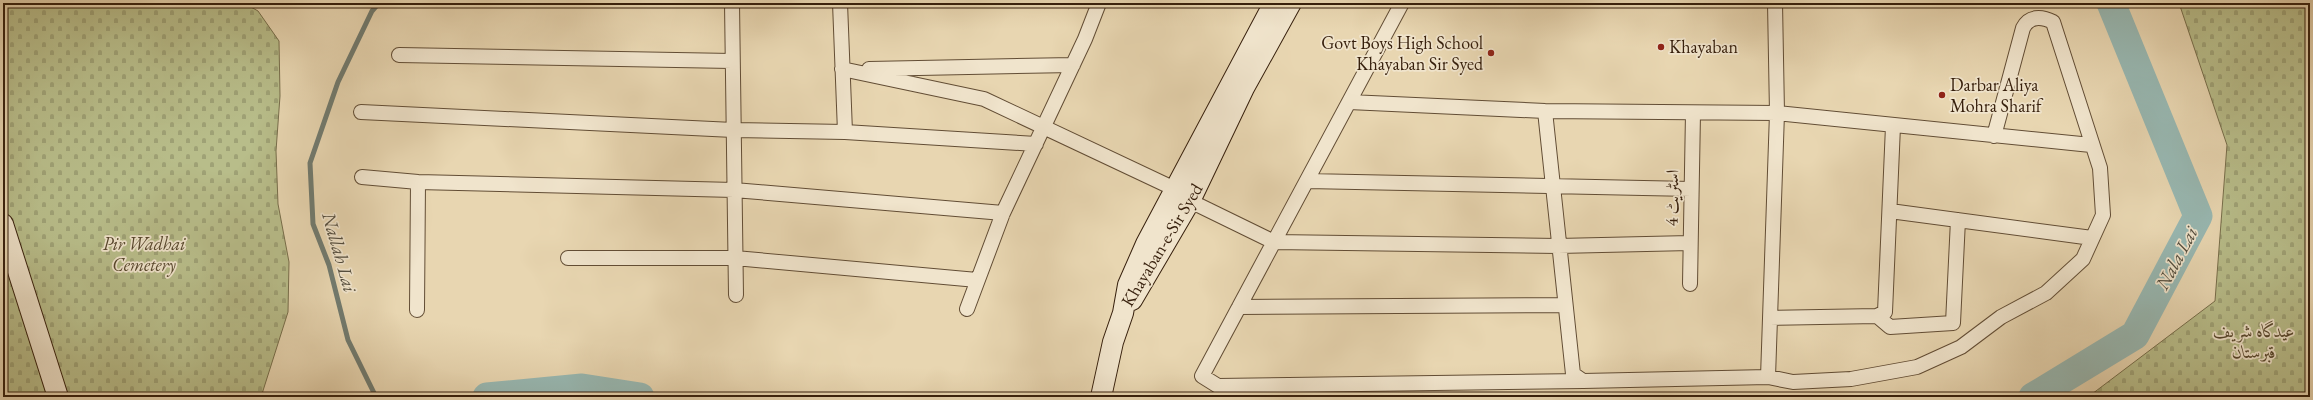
<svg xmlns="http://www.w3.org/2000/svg" width="2313" height="400" font-family="'EB Garamond',Amiri,serif">
<defs>
<pattern id="cemetery-stones" width="16" height="16" patternUnits="userSpaceOnUse"><rect width="16" height="16" fill="#b8bd8a"/><path d="M2 7V4a2 2 0 0 1 4 0v3zM10 15v-3a2 2 0 0 1 4 0v3z" fill="#9fa276"/></pattern>
</defs>
<rect width="100%" height="100%" fill="#e8d6b1"/>
<filter id="stains"><feTurbulence type="fractalNoise" baseFrequency=".005" numOctaves="4"/><feColorMatrix values="0 0 0 0 .2 0 0 0 0 .09 0 0 0 0 .02 0 0 0 .5 -.17"/></filter>
<radialGradient id="worn" r=".72"><stop offset=".6" stop-color="#630" stop-opacity="0"/><stop offset="1" stop-color="#630" stop-opacity=".3"/></radialGradient>
<path fill="url(#cemetery-stones)" stroke="#776e4b" d="M3,3H244L258,11L279,41L280,96L276,151L278,204L289,262L288,312L261,397H3Z
M2179,3H2310V397H2088L2215,301L2227,145Z"/>
<g fill="none" stroke-linecap="round" stroke-linejoin="round">
<path stroke="#717b70" stroke-width="5" d="M376,397L348,340L329,265L313,224L310,163L338,82L372,11L379,3"/>
<path stroke="#98b8b2" stroke-width="29" d="M487,397L582,388L640,397
M2033,397L2135,335L2198,216L2111,3"/>
<defs>
<path id="street" d="M732,3L736,295
M840,3L845,132
M1402,3L1202,376L1218,386L1583,381
M399,55L732,61
M842,69L984,99L1175,189
M869,69L1073,65
M1349,102L1545,111L1777,113L2091,145
M1545,111L1573,374L1583,381L1768,377L1793,382L1851,379L1917,367L1961,347L2001,317L2046,293L2083,259L2103,215L2100,168L2053,22C2041,16 2029,16 2023,28L1994,136
M361,112L733,130L845,132L1036,144
M362,177L418,182L734,190L1003,213
M1307,181L1691,189
M1190,201L1274,242L1558,246L1690,243
M1890,211L2092,238
M568,258H735L977,280
M1690,284L1693,113
M1239,307L1565,305
M967,309L1003,213L1085,39L1099,3
M417,310L418,182
M1877,316L1890,327L1953,323L1958,220
M1770,318L1877,316L1885,312L1893,126
M1768,377L1777,113L1775,3"/>
<path id="secondary" d="M3,224L58,397
M1132,300L1190,201L1244,88L1291,3
M1101,397L1113,342L1123,313L1128,285L1146,244L1274,3"/>
</defs>
<use href="#street" stroke="#624d35" stroke-width="16"/>
<use href="#secondary" stroke="#361f0c" stroke-width="22"/>
<use href="#street" stroke="#f0e4cc" stroke-width="14"/>
<use href="#secondary" stroke="#f0e4cc" stroke-width="20"/>
</g>
<g fill="#8f2418" stroke="#f0e4cc" stroke-width="1.5">
<circle cx="1661" cy="47" r="4"/>
<circle cx="1491" cy="53" r="4"/>
<circle cx="1942" cy="95" r="4"/>
</g>
<g text-anchor="middle" stroke-width="3.5" stroke-linejoin="round" paint-order="stroke">
<g font-size="18" fill="#361f0c" stroke="#f0e4cc" text-anchor="start">
<text x="1483" y="49" text-anchor="end">Govt Boys High School<tspan x="1483" dy="21">Khayaban Sir Syed</tspan></text>
<text x="1669" y="53">Khayaban</text>
<text x="1950" y="91">Darbar Aliya<tspan x="1950" dy="21">Mohra Sharif</tspan></text>
</g>
<g font-size="18" fill="#361f0c" stroke="#f0e4cc">
<text transform="translate(1672 198) rotate(-89)" y="6">اسٹریٹ 4</text>
<text transform="translate(1162 245) rotate(-59)" y="6">Khayaban-e-Sir Syed</text>
</g>
<g font-size="18" font-style="italic" fill="#56462c" stroke="#f0e4cc">
<text x="144" y="250">Pir Wadhai<tspan x="144" dy="21">Cemetery</tspan></text>
<text x="2254" y="337">عیدگاہ شریف<tspan x="2254" dy="21">قبرستان</tspan></text>
</g>
<g font-size="19" font-style="italic" fill="#534d3e" stroke="#f0e4cc">
<text transform="translate(340 252) rotate(74)" y="7">Nallah Lai</text>
<text transform="translate(2176 258) rotate(-62)" y="7">Nala Lai</text>
</g>
</g>
<rect width="2313" height="400" fill="none" stroke="#e8d6b1" stroke-width="16"/>
<rect x="4" y="4" width="2305" height="392" fill="none" stroke="#361f0c" stroke-width="2"/>
<rect x="8" y="8" width="2297" height="384" fill="none" stroke="#361f0c"/>
<rect width="100%" height="100%" filter="url(#stains)"/>
<rect width="100%" height="100%" fill="url(#worn)"/>
</svg>
